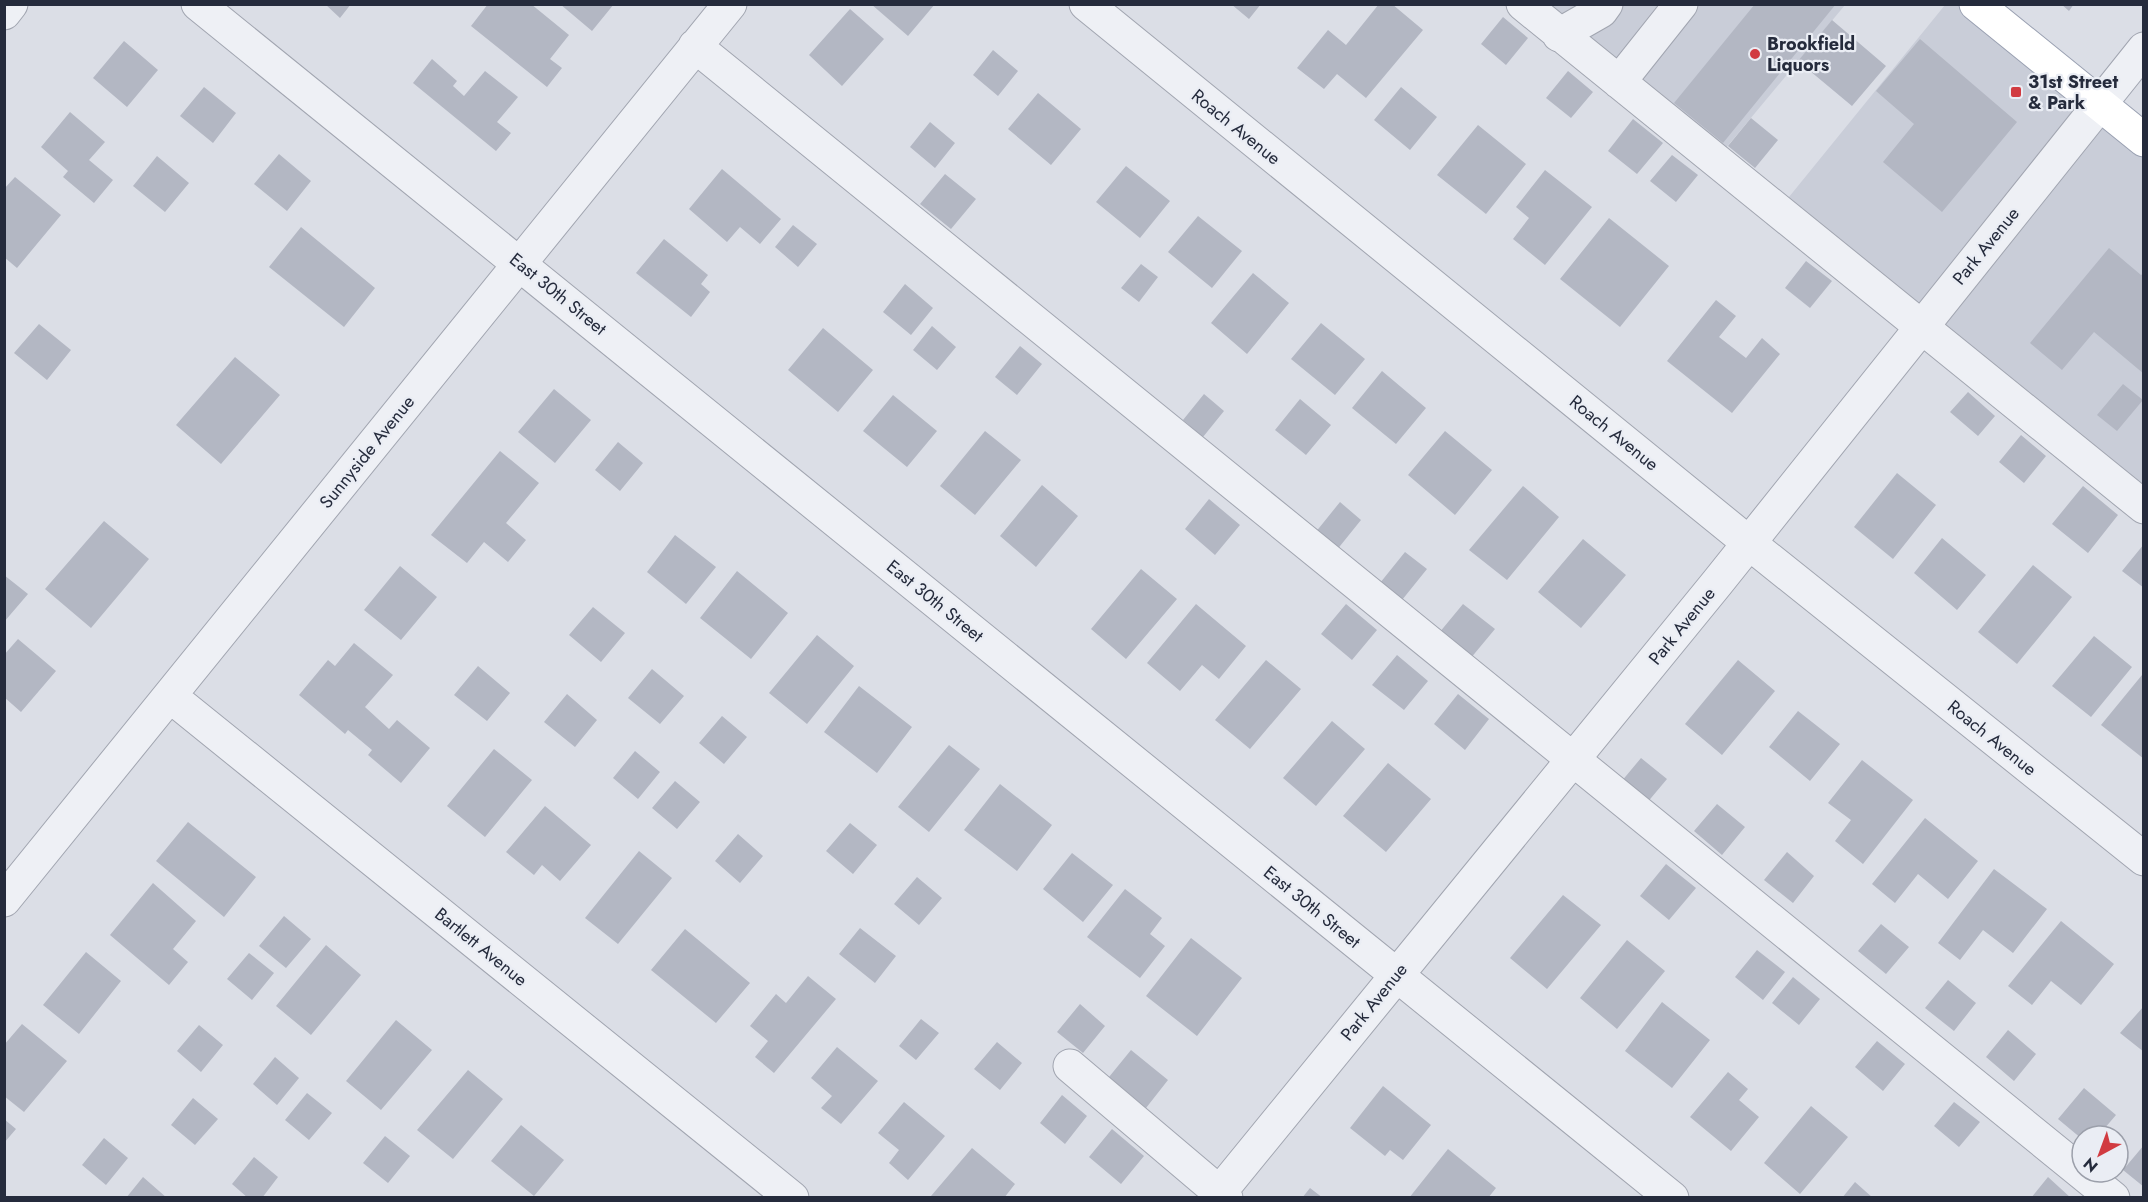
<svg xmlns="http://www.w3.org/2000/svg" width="2148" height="1202" font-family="Jost,sans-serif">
<rect width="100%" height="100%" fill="#dbdee6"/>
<path fill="#c9cdd8" d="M1509,5H1845L1710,167Z
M1945,5H1958L2143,154V507L2135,518L1767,224Z"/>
<path fill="#b3b7c3" d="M325,4H351L340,18Z
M488,4H531L569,35L550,59L562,68L547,87L471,26Z
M560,4H614L592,31Z
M871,4H935L908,36Z
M1231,4H1261L1249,19Z
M1379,4H1392L1423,30L1366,98L1337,74L1324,89L1297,68L1328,30L1346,45Z
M1755,4H1836L1723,143L1674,103Z
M2061,4H2074L2069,11Z
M850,9L884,39L842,86L809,55Z
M1503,17L1528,38L1506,65L1481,44Z
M1832,20L1886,66L1852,106L1798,61Z
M1920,39L2017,122L1942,212L1883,162L1914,124L1876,91Z
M124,41L158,70L127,107L93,78Z
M993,50L1018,71L998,96L973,75Z
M432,59L457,81L453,86L464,96L485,71L518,97L497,122L511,133L496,151L413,83Z
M1568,71L1593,92L1571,118L1546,98Z
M204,87L236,113L213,143L180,116Z
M1401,87L1437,117L1410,150L1374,120Z
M1038,93L1081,129L1051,165L1008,129Z
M70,112L105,142L89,160L113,180L94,203L63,177L68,171L41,147Z
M1751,118L1778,140L1755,168L1728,146Z
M1633,119L1663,143L1637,174L1608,151Z
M930,122L955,143L935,168L910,147Z
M1478,125L1526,164L1486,214L1437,175Z
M279,154L311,181L287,211L254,184Z
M1672,155L1698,175L1676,202L1650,181Z
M157,156L189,183L165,212L133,186Z
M1126,166L1170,201L1140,238L1096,202Z
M722,169L781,219L760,244L740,227L727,242L689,209Z
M1545,170L1592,207L1545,265L1513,239L1529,218L1516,207Z
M945,174L976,199L951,229L920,204Z
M15,177L61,215L17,268L4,257V189Z
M1198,216L1242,251L1212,288L1168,252Z
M1609,218L1669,266L1620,327L1560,279Z
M793,225L817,244L798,267L775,247Z
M301,227L375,288L344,327L269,267Z
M664,239L708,275L701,284L710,292L691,317L636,273Z
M2109,248L2141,275L2144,273V374L2094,332L2062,370L2030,343Z
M1806,261L1832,281L1810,308L1785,288Z
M1141,264L1158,277L1139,302L1121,288Z
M1253,273L1289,303L1247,354L1211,323Z
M905,284L933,308L911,335L883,312Z
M1716,300L1736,316L1719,337L1746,358L1762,338L1780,354L1732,413L1667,361Z
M1321,323L1365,359L1335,395L1291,359Z
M39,324L71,350L47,380L14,353Z
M932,326L956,347L937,370L913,350Z
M823,328L873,370L838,412L788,370Z
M1020,346L1042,364L1017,395L995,377Z
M235,357L280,395L221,464L176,425Z
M1382,371L1426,408L1396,444L1352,408Z
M2123,384L2143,400L2117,431L2097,415Z
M554,389L591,420L555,463L518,432Z
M1968,392L1995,416L1978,436L1950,412Z
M1204,394L1224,411L1203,437L1183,420Z
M893,395L937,431L907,467L863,431Z
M1300,399L1331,425L1306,455L1275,430Z
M985,431L1021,460L975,515L940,486Z
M1445,431L1492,470L1455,515L1408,475Z
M2021,435L2046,456L2024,483L1999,462Z
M618,442L643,463L620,491L595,470Z
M500,451L539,483L506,523L526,540L508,562L484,542L467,563L431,535Z
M1897,473L1936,505L1893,559L1854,527Z
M1042,485L1078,516L1036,567L1000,536Z
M1523,486L1559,517L1507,580L1469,550Z
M2083,486L2118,515L2088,553L2052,524Z
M1209,499L1240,525L1215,555L1185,529Z
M1340,502L1361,520L1336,551L1315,533Z
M104,521L149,559L91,628L45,589Z
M675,535L716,567L686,604L647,572Z
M1942,538L1986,575L1957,610L1914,573Z
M1583,539L1626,575L1581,628L1538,592Z
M2144,544V588L2122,571Z
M1405,552L1427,569L1402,600L1380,583Z
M2033,565L2072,597L2017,664L1978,632Z
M400,566L437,597L401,640L364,610Z
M1141,569L1177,599L1126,659L1091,629Z
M737,571L788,613L751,659L700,618Z
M4,575L28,594L4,622Z
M1196,604L1246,646L1219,679L1202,665L1180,691L1147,663Z
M1346,604L1377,630L1352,660L1321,634Z
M1463,604L1495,629L1470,659L1439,633Z
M593,607L625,633L601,662L569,635Z
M817,635L854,666L807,724L769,693Z
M2094,636L2132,667L2091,717L2052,686Z
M18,639L56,671L21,712L4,697V655Z
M354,643L393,675L365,707L389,729L397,720L430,748L401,783L368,755L372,750L348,730L345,734L299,695L328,660L335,666Z
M1397,655L1428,681L1404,710L1372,685Z
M1266,660L1301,689L1250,749L1215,720Z
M1738,660L1775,691L1722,755L1685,724Z
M478,666L510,693L487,721L454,695Z
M652,669L684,696L660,724L628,698Z
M2142,675L2144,677V759L2101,725Z
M859,686L912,727L877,773L824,732Z
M567,694L597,720L575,747L544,722Z
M1458,694L1489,719L1465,750L1434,724Z
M1798,711L1840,744L1810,781L1769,747Z
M722,716L747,737L724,764L699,743Z
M1332,721L1365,749L1316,806L1283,778Z
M949,745L980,769L929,832L898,807Z
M494,749L532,780L485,837L447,806Z
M635,751L660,772L638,799L613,778Z
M1641,758L1667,779L1646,804L1621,782Z
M1862,760L1913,800L1863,864L1835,841L1851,820L1828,803Z
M1388,763L1431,799L1386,852L1343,816Z
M675,781L700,802L677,829L652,808Z
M1000,784L1052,825L1017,871L964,830Z
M1717,804L1745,827L1722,855L1694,831Z
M545,806L591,845L560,881L542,865L534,875L506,852Z
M1925,818L1978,861L1948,899L1918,874L1895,903L1872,884Z
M188,822L256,877L224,917L156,861Z
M850,823L877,845L853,874L826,851Z
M738,834L763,856L740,883L715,861Z
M639,851L672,878L618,944L585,918Z
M1787,852L1814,876L1793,903L1764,880Z
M1072,853L1113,885L1083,922L1043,889Z
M1666,864L1696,888L1669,920L1640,896Z
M1994,869L2047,909L2013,953L1983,930L1960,960L1938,943Z
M917,877L942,898L919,925L894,904Z
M153,883L196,921L173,949L188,962L169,985L110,935Z
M1125,889L1162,918L1150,934L1165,946L1140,978L1087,937Z
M1563,895L1601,925L1547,989L1510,958Z
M284,916L311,939L286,968L259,946Z
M2061,921L2114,964L2081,1005L2051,981L2032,1005L2008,986Z
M1881,924L1909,947L1886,974L1858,951Z
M860,928L896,956L875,983L839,954Z
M685,929L750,983L716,1023L651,970Z
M1191,938L1242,978L1197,1036L1146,996Z
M1627,940L1665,971L1617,1029L1580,998Z
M326,945L361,975L311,1035L276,1006Z
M1757,950L1785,972L1763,1000L1735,977Z
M86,952L121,981L79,1034L43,1005Z
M249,953L274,973L252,1000L227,979Z
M808,976L836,999L774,1073L755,1057L768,1041L750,1026L776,994L786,1003Z
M1793,977L1820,999L1799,1025L1772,1003Z
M1948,980L1976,1003L1954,1031L1925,1008Z
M1662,1002L1710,1040L1672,1088L1625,1051Z
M1080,1004L1105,1026L1083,1053L1057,1032Z
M2144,1006V1052L2120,1033Z
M921,1019L939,1033L916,1060L899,1046Z
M396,1020L432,1050L381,1110L346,1081Z
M22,1024L67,1061L24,1112L4,1096V1045Z
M199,1025L223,1045L201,1072L177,1051Z
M2008,1030L2036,1054L2014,1081L1986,1057Z
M1877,1041L1905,1064L1883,1091L1855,1067Z
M997,1042L1022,1063L1000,1090L974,1069Z
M837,1047L878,1081L841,1124L821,1108L832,1096L811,1078Z
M1131,1050L1168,1080L1146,1108L1109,1077Z
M275,1057L299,1078L277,1105L253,1084Z
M468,1070L503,1099L453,1159L417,1130Z
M1728,1072L1748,1089L1739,1100L1759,1117L1731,1151L1690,1117Z
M1383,1086L1431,1125L1403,1160L1390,1150L1385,1156L1350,1128Z
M2084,1088L2116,1115L2098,1136H2082V1139L2058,1119Z
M307,1093L332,1113L309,1140L285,1120Z
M1062,1095L1087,1116L1065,1144L1040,1123Z
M193,1098L218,1119L195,1145L171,1125Z
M904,1102L945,1136L908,1180L889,1163L899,1150L878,1133Z
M1954,1102L1980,1122L1959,1147L1934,1126Z
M1811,1106L1848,1137L1800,1194L1764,1163Z
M4,1119L16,1129L4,1143Z
M521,1125L564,1160L534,1196L491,1161Z
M1112,1129L1144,1156L1121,1184L1089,1157Z
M385,1136L410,1156L388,1183L363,1163Z
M104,1138L128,1158L106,1185L82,1165Z
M2144,1145V1187L2123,1170Z
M972,1148L1015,1184L1004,1198H933L931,1196Z
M1448,1149L1496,1188L1488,1198H1409Z
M254,1157L278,1177L262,1198H248L232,1184Z
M143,1177L167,1198H126Z
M2048,1177L2071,1198H2031Z
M1855,1182L1873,1198H1842Z
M1310,1188L1323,1198H1302Z"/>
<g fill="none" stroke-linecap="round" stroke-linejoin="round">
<defs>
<path id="minor" d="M198,4L1672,1198
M1086,4L1749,543L2144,859
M1523,4L2144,507
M4,13L11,4
M1559,35L1601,11L1606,4
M695,46L2113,1198
M1619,82L1681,4
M170,696L792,1198
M4,900L730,4
M1070,1066L1226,1198
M1215,1198L1717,583L2144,49"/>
<path id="major" d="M1976,4L2144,140"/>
</defs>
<use href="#minor" stroke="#a1a5b0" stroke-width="35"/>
<use href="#major" stroke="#9aa1b2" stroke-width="35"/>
<use href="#minor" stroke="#eef0f5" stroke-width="33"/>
<use href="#major" stroke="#fff" stroke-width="33"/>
</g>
<g fill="#d13b41" stroke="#eaedf4" stroke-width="2">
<circle cx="1755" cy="54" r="6"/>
<rect x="2010" y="86" width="12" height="12" rx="3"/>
</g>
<g text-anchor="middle" stroke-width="4.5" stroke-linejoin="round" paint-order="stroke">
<g font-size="18" font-weight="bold" fill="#252b3c" stroke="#eaedf4" text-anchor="start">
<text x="1767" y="50">Brookfield<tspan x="1767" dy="21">Liquors</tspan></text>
<text x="2028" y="88">31st Street<tspan x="2028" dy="21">&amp; Park</tspan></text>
</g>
<g font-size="18" fill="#252b3c" stroke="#eaedf4">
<text transform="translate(1236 127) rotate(39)" y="6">Roach Avenue</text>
<text transform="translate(1986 246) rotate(-51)" y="6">Park Avenue</text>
<text transform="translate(558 294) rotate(39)" y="6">East 30th Street</text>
<text transform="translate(1614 433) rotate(39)" y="6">Roach Avenue</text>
<text transform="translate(367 452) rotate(-51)" y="6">Sunnyside Avenue</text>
<text transform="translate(935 601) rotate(39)" y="6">East 30th Street</text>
<text transform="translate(1682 626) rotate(-51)" y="6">Park Avenue</text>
<text transform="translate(1992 738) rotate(39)" y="6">Roach Avenue</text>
<text transform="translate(1312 907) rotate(39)" y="6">East 30th Street</text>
<text transform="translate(481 947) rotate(39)" y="6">Bartlett Avenue</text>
<text transform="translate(1374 1002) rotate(-51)" y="6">Park Avenue</text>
</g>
</g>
<rect width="2148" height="1202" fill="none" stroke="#252b3c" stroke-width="12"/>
<g transform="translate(2100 1154) rotate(221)"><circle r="28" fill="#eaedf4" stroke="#9b9faa" stroke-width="1.5"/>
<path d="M0-4.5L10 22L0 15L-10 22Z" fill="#d13b41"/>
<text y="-9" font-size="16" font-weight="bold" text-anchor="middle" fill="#252b3c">N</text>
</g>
</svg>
